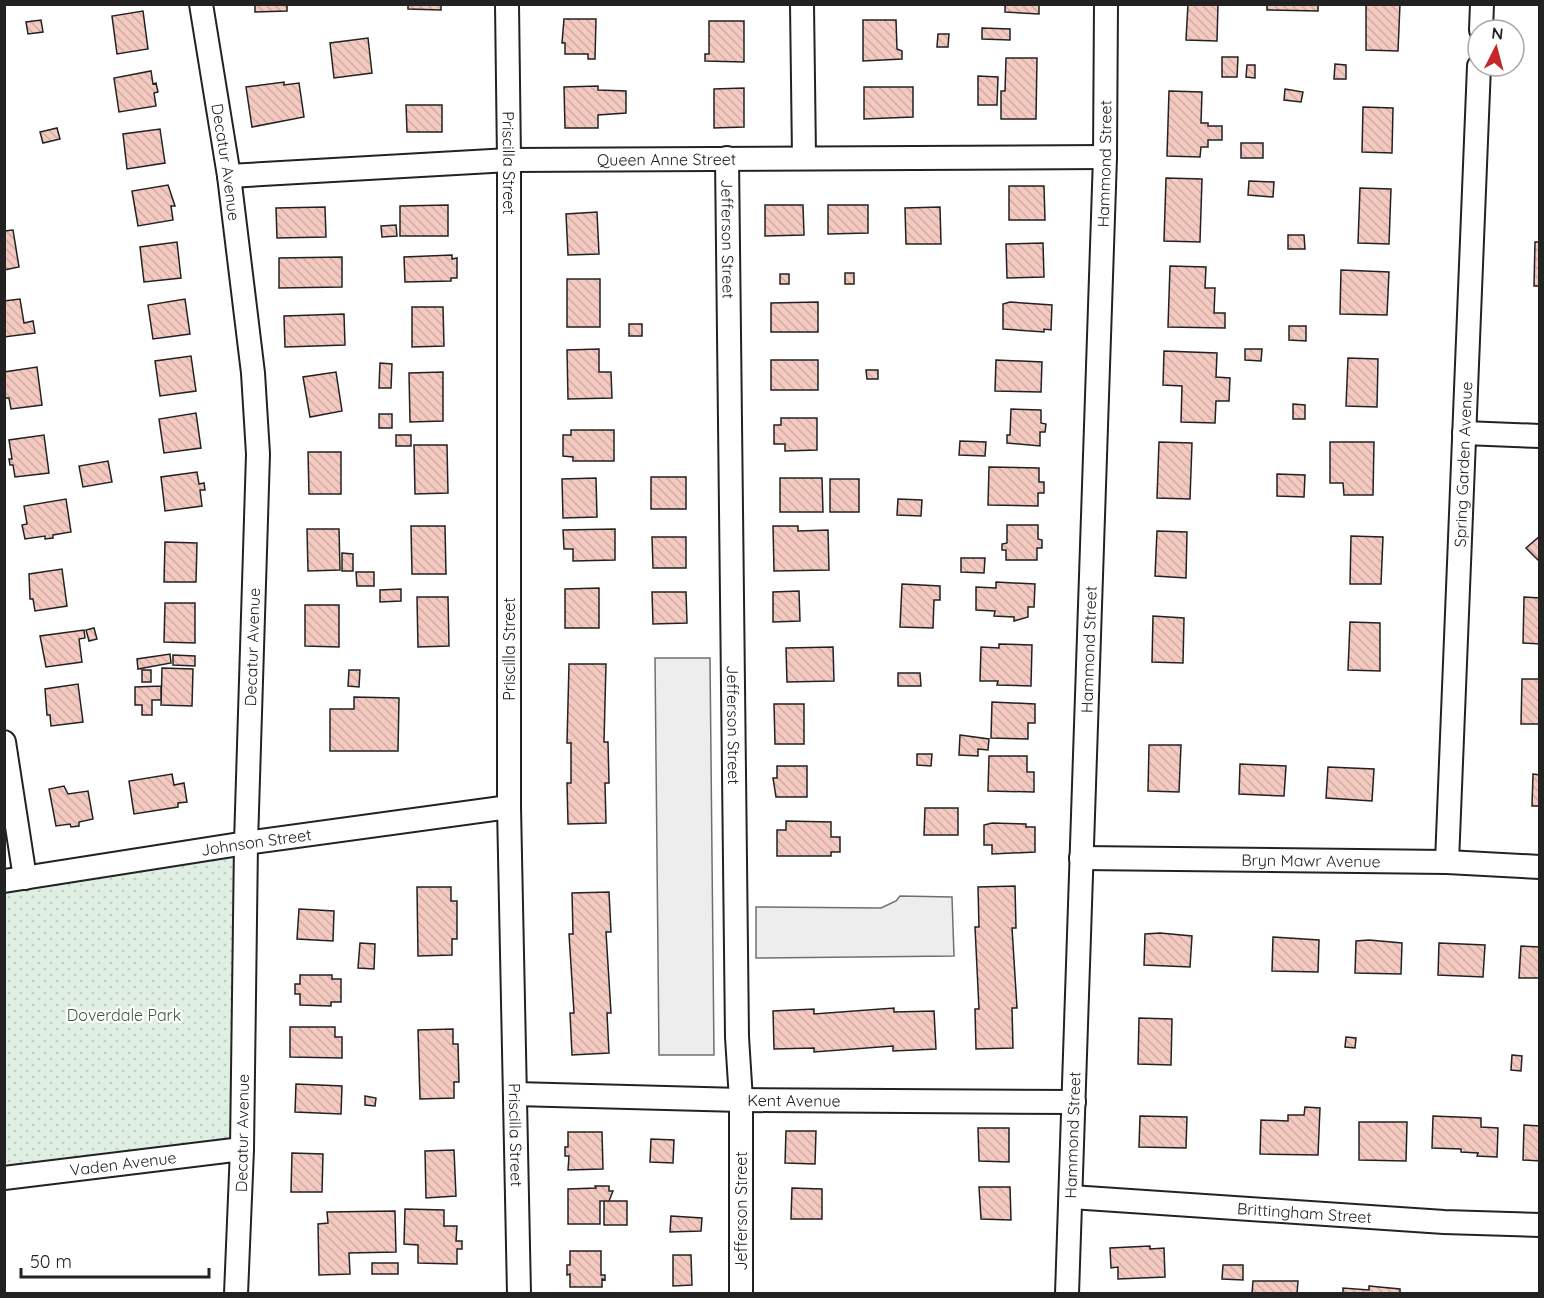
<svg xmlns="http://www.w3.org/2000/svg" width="1544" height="1298" font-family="Quicksand,sans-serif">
<defs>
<pattern id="park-dots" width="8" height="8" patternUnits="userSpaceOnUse" patternTransform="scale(1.5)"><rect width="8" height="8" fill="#e0efe3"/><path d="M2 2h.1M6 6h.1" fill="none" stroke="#c0cdc2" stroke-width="1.8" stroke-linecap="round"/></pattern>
<pattern id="building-back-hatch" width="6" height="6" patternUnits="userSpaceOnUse" patternTransform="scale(1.5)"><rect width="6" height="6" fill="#f3c9c0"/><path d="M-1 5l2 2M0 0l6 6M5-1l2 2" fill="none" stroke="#d0aca5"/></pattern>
</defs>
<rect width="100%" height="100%" fill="#fff"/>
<path fill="url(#park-dots)" stroke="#6f6f6f" stroke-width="1.5" d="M246,843L242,1149L5,1178V881Z"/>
<path fill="#ededed" stroke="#6f6f6f" stroke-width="1.5" d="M655,658H710L714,1055H659Z
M900,896L952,897L954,956L756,958V907L881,908L896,901Z"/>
<path fill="url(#building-back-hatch)" stroke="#222" stroke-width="1.5" d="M255,4H287V11L255,12Z
M408,4H441V10L408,9Z
M1005,4H1039V14L1005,12Z
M1188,4H1218L1217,41L1186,40Z
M1267,4H1318V11L1267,10Z
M1366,4H1400L1398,51L1366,50Z
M143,11L148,49L117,54L112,16Z
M564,19H596L595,59H588V54H565V43H562Z
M41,20L43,32L28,34L26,22Z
M863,20H896L897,49L902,51V59L863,61Z
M709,21H744V62L705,61V54H709Z
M982,28L1010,29V40L982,39Z
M938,34H949L948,47H937Z
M368,38L372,73L334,78L330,43Z
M1222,57H1238L1237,77H1222Z
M1006,58H1037L1036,119H1001V91H1005Z
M1335,64L1346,65V79H1334Z
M1247,65H1255V78L1246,77Z
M151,71L153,84L156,83L158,92L154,93L156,106L119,112L114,78Z
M978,76L998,77L997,105H978Z
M284,82V85L299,83L304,117L252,127L246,87Z
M598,86V90L626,91V113L598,115V128H565L564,87Z
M864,87H913V117L864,119Z
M744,88V127L714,128V89Z
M1285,89L1303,92L1301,102L1284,100Z
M1169,91L1202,92L1201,123H1208V126H1222V140H1208V147H1201L1200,157L1167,156Z
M406,105H442V132H407Z
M1363,107L1393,108L1392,153L1362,152Z
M57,128L60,139L43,143L40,132Z
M160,129L165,163L127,169L123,134Z
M1241,143H1263V158H1241Z
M1166,178L1202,179L1200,242L1164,241Z
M1249,181L1274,182L1273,197L1248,195Z
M168,185L175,206H171L173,220L138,226L132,191Z
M1009,186H1044L1045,220H1009Z
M1360,188L1391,189L1389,244L1358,243Z
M448,205V236H400V206Z
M765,205H803L804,235L765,236Z
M828,205H868V233L828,234Z
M325,207L326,237L277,238L276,208Z
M940,207L941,244H906L905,208Z
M597,212L599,254L568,255L566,214Z
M396,225L397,236L382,237L381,226Z
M13,230L19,267L4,270V231Z
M1288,235H1304L1305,249H1288Z
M177,242L181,278L144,282L140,247Z
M1535,242H1540V286H1534Z
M1043,243L1044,277L1007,278L1006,244Z
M452,255V259L457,258V278H451V281L405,282L404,257Z
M342,257V287L279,288V258Z
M1170,266L1206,267L1205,288H1215L1214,313H1225V328L1168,327Z
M1341,270L1389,272L1387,315L1340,314Z
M845,273H854V284H845Z
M780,274H789V284H780Z
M567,279H600V327H567Z
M20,299L24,323L33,321L35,333L4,337V301Z
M185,299L190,334L153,339L148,305Z
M818,302V332H771V303Z
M1010,302L1052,305L1051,330L1044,329V332L1003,329V304Z
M412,307H443L444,346L412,347Z
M344,314L345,345L285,347L284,316Z
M629,324H642V336H629Z
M1289,326H1306V341L1289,340Z
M599,349V372H611L612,398L568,399L567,350Z
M1245,349H1262L1261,361L1245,360Z
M1164,351L1217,353L1216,377L1230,378L1229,401H1216L1215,423L1181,422L1182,386L1163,385Z
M191,356L196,391L160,396L155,361Z
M1348,358L1378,359L1377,407L1346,406Z
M771,360H818V390H771Z
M996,360L1042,362L1041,392L995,391Z
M380,363L392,364L391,388H379Z
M37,367L42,405L11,409L9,398H4V372Z
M866,370H878V379H867Z
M336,372L342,411L310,417L303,377Z
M443,372V421L410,422L409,373Z
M1293,404L1305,405V419H1293Z
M1011,409L1041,410V423L1046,424L1045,432H1040V446L1007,443V435H1010Z
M196,413L201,448L164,453L159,419Z
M379,414H392V428H379Z
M781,418H817V450L785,451V444H774V425H781Z
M571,430H614V461H573V457L563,456V435H571Z
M44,435L49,473L15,477L13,465H10L9,459H12L9,440Z
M396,435H411V446H396Z
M960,441L986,442L985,456L959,455Z
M1159,442L1192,443L1190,499L1157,498Z
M1330,442H1374L1373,495H1344L1343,483H1330Z
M414,445H447L448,493L415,494Z
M308,452H341V494H309Z
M108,461L112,482L83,487L79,466Z
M989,467L1039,468V482H1044V493H1038V506L988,505Z
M197,472L199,484L204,483L205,490H200L202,506L165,511L161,477Z
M1277,474L1305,475L1304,497L1277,496Z
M651,477H686V509H651Z
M596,478L597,517L563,518L562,479Z
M780,478H822L823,512H780Z
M830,479H859V512H830Z
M66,499L71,532L53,535V538L45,539V536L25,539L22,525L27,524L24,506Z
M898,499L922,500L921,516L897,515Z
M1007,525H1038V539L1042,540V548H1037V560H1006V550H1002V544L1007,543Z
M411,526H445L446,574H412Z
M773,526H798V531L828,530L829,570L774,571Z
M307,529H339L340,570L308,571Z
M615,529V560L573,561V549H564L563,530Z
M1157,531L1187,532L1186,578L1155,576Z
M1351,536L1383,537L1381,584H1350Z
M1540,536V562L1526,548Z
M652,537H686V568H653Z
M165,542L197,543L196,582H164Z
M342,553L353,554V571H342Z
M961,558H985L984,573L961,572Z
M62,569L67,606L35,611L33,599H30L29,574Z
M356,572H374V586H357Z
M996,582L1035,584L1034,607H1028V617L1014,621V617L994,616L995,611L976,610V587L996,588Z
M902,584L940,586V600H934L933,628L900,627Z
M599,588V628H565V589Z
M401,589V601L380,602V590Z
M799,591L800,621L773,622V592Z
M652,592H686L687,623L653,624Z
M417,597H448L449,646L418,647Z
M1524,597L1540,598V644L1523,643Z
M165,603H195V643L164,642Z
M305,605H339V647L305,646Z
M1153,616L1184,618L1183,663L1152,662Z
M1350,622L1380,623V671L1348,670Z
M94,628L97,639L89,641L86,630Z
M84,630L85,638L79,639L82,662L46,667L40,636Z
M999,644L1032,645L1031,686L997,685L998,681H980L981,647L999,648Z
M833,647L834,681L787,682L786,648Z
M170,654L171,663L138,669L137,659Z
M173,655L195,656V666L173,665Z
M569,664H606L604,742H608L609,783H605L606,823L568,824L567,783H571V743H567Z
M162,668L193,669L192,706L161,705Z
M142,670H151V682H142Z
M349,670H360L359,687L348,686Z
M898,673H920L921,686H898Z
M1522,679H1540V724H1521Z
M78,684L83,722L51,726L50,715H47L45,689Z
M161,686V700H152V715H142V705H135V687Z
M354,697L399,698L398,751H330V709H354Z
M992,702L1035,704V723H1028V739L991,738Z
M774,704H804V744H775Z
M960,735L989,739L988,750L978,749V756L959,755Z
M1149,745H1181L1179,792L1148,791Z
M917,754H932L931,766L917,765Z
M989,756H1027V772H1034V792L988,791Z
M1240,764L1286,766L1284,796L1239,794Z
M777,766H807V797H776L773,778H777Z
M1328,767L1374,769L1372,801L1326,798Z
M172,774L174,785L184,783L187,802L178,803V807L134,814L129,781Z
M1533,774L1540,775V806H1532Z
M64,786L68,794L88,791L93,819L79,822V826L71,827L70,824L56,826L49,789Z
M925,808H958V835H924Z
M786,821L831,822V837H840V852H831V856H777V830H786Z
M992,823L1026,824V827H1035V852L992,854V845H984V825Z
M1015,886L1016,928H1012L1017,1008H1012L1013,1048L976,1049L975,1009H979L975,927H979L978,887Z
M417,887H451V901H457V939H452V955L418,956Z
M609,892L611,932H606L611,1013H607L609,1053L572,1055L570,1013H574L569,934H573L572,893Z
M299,909L334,911L333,941L297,939Z
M1160,933L1192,936L1190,967L1144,965L1145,934Z
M1273,937L1319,940L1318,972L1272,971Z
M1369,940L1402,943L1401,974L1355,973L1356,941Z
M360,943L375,944L374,969L358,968Z
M1439,943L1485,945L1483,977L1438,975Z
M1521,946L1540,947V978H1519Z
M300,975H332V979H341V1002H331V1006L300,1005V994H295V984H300Z
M894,1008V1012L934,1011L936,1049L893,1051V1046L814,1052V1048L774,1049L773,1011L814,1009V1014Z
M1139,1018L1172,1019L1171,1065L1138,1064Z
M290,1027H335V1037H342V1058L290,1057Z
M453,1029V1044H458L459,1082H454V1098L420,1099L418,1030Z
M1346,1037L1356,1038L1355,1048L1345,1047Z
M1512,1055L1522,1056L1521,1071L1511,1070Z
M296,1084L342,1086L341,1114L295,1112Z
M365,1096L376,1098L375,1106L365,1105Z
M1305,1107L1320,1108L1318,1155L1260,1154L1261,1120L1288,1121V1115H1304Z
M1140,1116L1187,1117L1186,1148L1139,1147Z
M1433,1116L1481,1118V1127L1498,1128L1497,1157L1477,1156L1478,1153L1461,1152V1149L1432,1148Z
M1359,1122H1407L1406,1161L1359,1160Z
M1524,1125L1540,1126V1161L1523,1160Z
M978,1128H1009V1162L979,1161Z
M786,1131H816L815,1164L785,1163Z
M568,1132H602L603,1169L568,1170L569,1156H565V1147H568Z
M651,1139L674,1140L673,1163L650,1162Z
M454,1150L456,1196L426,1198L425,1151Z
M292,1153L323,1154L322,1192H291Z
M595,1186H609V1191H613L609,1201H600V1224H568V1189L596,1188Z
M979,1187H1010L1011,1220L981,1219Z
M792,1188L822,1189V1219H791Z
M604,1201H627V1225H604Z
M405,1209L444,1210V1226H457L456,1241H462V1249H457V1264L418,1263V1245L404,1244Z
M395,1211L396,1252L349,1253L350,1274L319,1275L318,1224L328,1223L327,1212Z
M671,1216L702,1218L701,1231L670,1232Z
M1150,1246V1249L1164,1248L1165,1277L1118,1279V1267L1111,1268L1110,1248Z
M570,1251H601V1275H605V1280L602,1279V1287H570V1274L567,1275V1265H570Z
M673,1255H691L692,1285L673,1286Z
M372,1263H398V1274H372Z
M1223,1265H1243V1280L1222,1279Z
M1253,1281H1298L1297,1294H1252Z
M1369,1286L1400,1289V1294H1343V1288L1369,1290Z"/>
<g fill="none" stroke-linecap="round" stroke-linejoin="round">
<defs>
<g id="minor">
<path id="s1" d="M201,4L229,176L253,373L258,454L246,843L242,1149L236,1294"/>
<path id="s2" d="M507,4L509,160V807L519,1294"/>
<path d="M802,4L804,157"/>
<path d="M1481,30L1482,4"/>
<path id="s3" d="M727,158L737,1037L741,1100V1294"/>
<path id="s4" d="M229,176L509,160L1105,157"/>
<path d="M1464,433L1540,436"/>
<path d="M4,742L25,878"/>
<path id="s5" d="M1081,858L1447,862L1540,867"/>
<path id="s6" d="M1447,862L1479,66"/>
<path id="s7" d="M4,881L246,843L509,807"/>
<path id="s8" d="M515,1094L741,1100L1074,1102"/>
<path id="s9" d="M4,1178L242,1149"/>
<path id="s10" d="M1071,1197L1444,1222L1540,1225"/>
<path id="s11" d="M1067,1294L1105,157L1106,4"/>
</g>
</defs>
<use href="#minor" stroke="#222" stroke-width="26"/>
<use href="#minor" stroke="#fff" stroke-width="22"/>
</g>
<g text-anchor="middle" stroke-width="4.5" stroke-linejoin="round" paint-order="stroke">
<g font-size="16" fill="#222" stroke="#fff">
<text dy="6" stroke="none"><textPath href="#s4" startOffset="438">Queen Anne Street</textPath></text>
<text dy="6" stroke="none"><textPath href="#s1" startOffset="160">Decatur Avenue</textPath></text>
<text dy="6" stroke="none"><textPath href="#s2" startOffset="159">Priscilla Street</textPath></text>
<text dy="6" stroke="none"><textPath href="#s11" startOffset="1131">Hammond Street</textPath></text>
<text dy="6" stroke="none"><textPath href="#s3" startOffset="81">Jefferson Street</textPath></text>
<text dy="6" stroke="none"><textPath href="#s6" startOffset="398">Spring Garden Avenue</textPath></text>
<text transform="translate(252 647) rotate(-88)" y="6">Decatur Avenue</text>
<text transform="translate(509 649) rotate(-90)" y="6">Priscilla Street</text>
<text dy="6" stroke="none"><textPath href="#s11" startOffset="645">Hammond Street</textPath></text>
<text dy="6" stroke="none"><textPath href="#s3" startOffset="567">Jefferson Street</textPath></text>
<text dy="6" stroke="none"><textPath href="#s7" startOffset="255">Johnson Street</textPath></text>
<text dy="6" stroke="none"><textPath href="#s5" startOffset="230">Bryn Mawr Avenue</textPath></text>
<text dy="6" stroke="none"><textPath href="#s8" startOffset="279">Kent Avenue</textPath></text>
<text transform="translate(242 1133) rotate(-89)" y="6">Decatur Avenue</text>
<text dy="6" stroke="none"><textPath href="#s2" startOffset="1131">Priscilla Street</textPath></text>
<text dy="6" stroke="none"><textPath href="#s11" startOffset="159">Hammond Street</textPath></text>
<text dy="6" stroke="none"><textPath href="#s9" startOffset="120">Vaden Avenue</textPath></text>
<text transform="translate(741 1211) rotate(-90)" y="6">Jefferson Street</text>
<text dy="6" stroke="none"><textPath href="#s10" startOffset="234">Brittingham Street</textPath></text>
</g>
<g font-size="16" fill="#2f5e38" stroke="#fff">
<text x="124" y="1021">Doverdale Park</text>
</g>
</g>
<rect width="1544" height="1298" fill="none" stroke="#222222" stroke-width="12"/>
<g transform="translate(1496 48) rotate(6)"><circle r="28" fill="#ffffff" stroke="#a7a7a7" stroke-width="1.5"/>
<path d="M0-4.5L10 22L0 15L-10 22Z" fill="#c62828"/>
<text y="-9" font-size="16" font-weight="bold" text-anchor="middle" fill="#222222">N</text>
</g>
<path d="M21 1268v9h188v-9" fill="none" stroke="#222222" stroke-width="3"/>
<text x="30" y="1268" font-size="18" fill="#222222" stroke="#ffffff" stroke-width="4.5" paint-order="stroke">50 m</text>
</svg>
